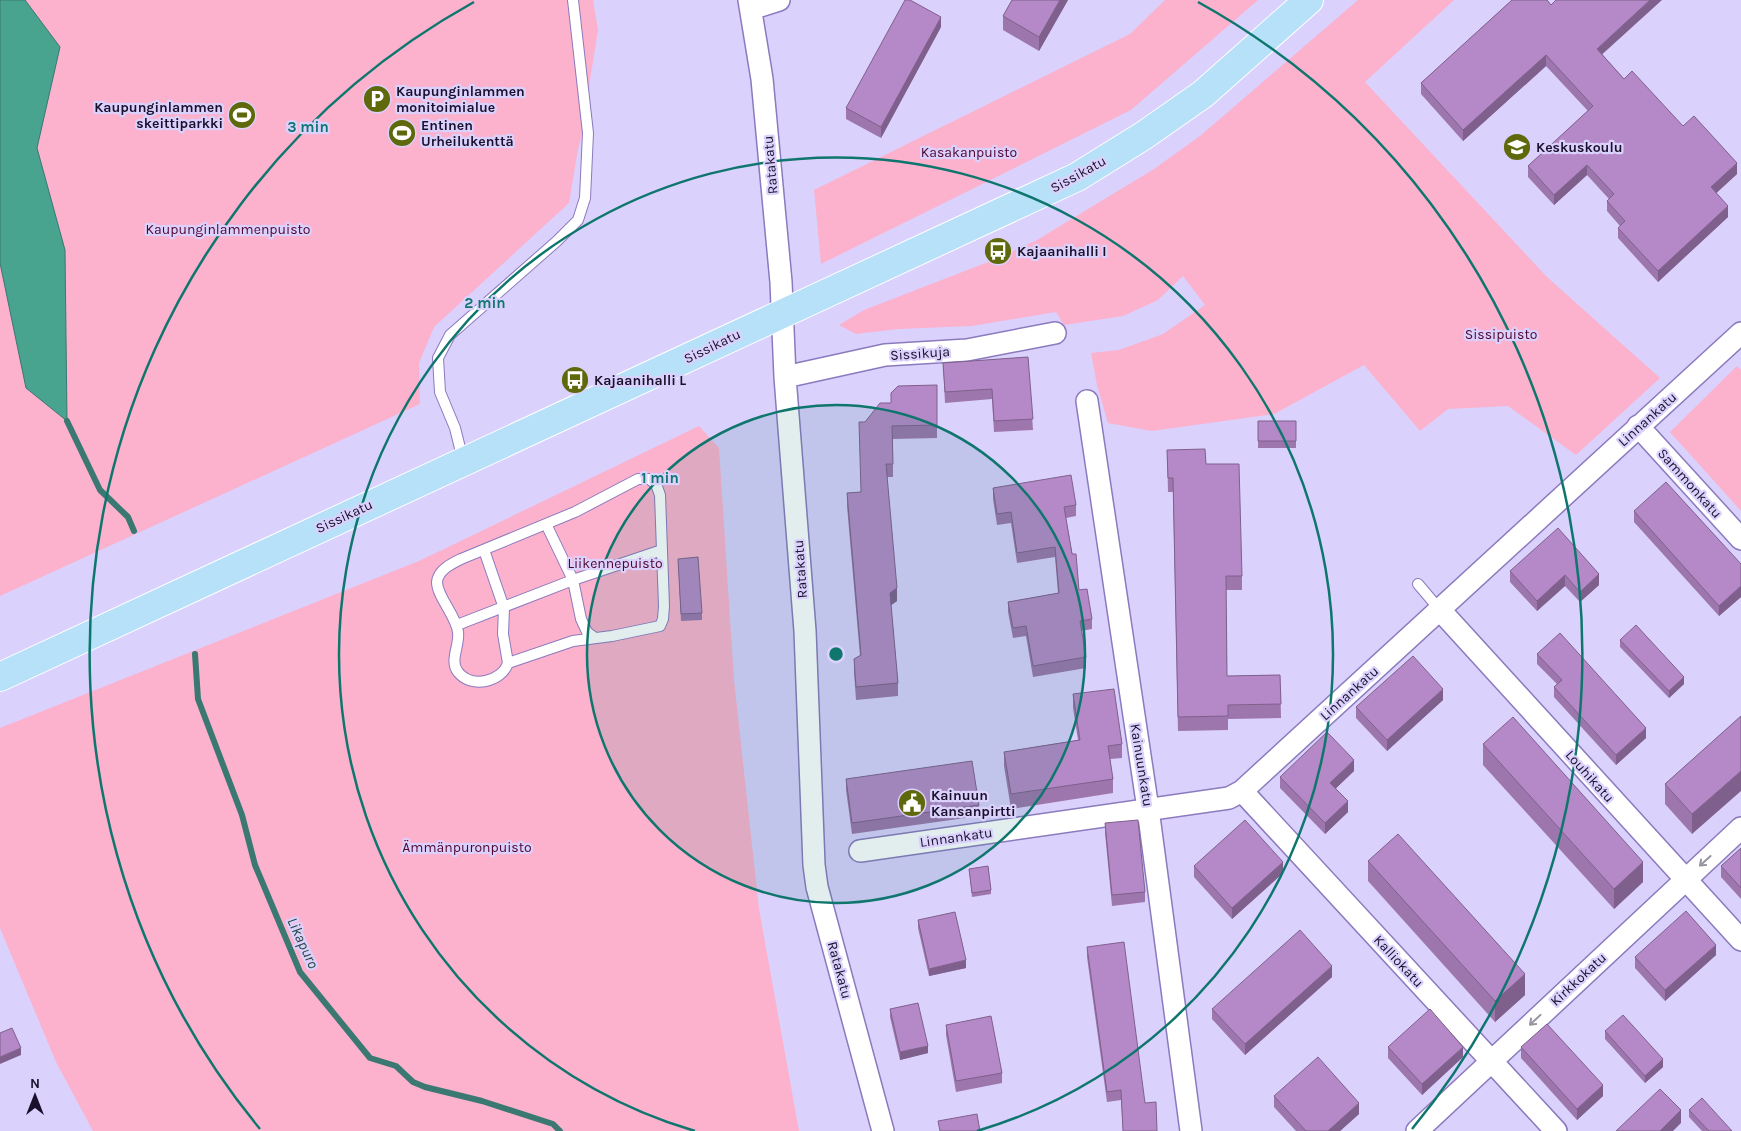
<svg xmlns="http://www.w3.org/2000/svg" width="1741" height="1131" font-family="Karla,sans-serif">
<rect width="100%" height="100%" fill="#dbd1fd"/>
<path fill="#fcb1cd" d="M0,0H593L598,30L590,80L587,115L578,149L569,203L434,327L419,363L420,404L0,596Z
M1165,0H1258L1131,110L821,264L814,190L1130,34Z
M1358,0H1454L1365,82L1547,277L1660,378L1576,455L1508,406L1448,409L1420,431L1364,365L1274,414L1152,431L1108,423L1097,385L1091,353L1119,350L1163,334L1205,305L1183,276L1158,300L1123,316L1064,325L1056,312L972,326L898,329L856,334L839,325L864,310L996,259L1037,240L1154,169L1200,136Z
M1737,366L1741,370V511L1670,432Z
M699,426L719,448L734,680L759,909L799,1131H93L56,1062L0,928V728L419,561Z"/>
<path fill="#48a48f" stroke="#3a7871" d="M0,0H25L60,47L37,148L65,250L67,421L26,388L0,263Z"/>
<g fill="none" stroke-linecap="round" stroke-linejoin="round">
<path stroke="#3a7871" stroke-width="6" d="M67,421L100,490L128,517L134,531
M195,654L198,699L242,815L255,865L300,972L370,1058L396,1066L413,1082L425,1087L482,1101L553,1124L560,1131"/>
<defs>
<path id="service" d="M463,460L455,428L440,392L438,358L450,335L557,241L578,220L585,198L588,133L573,0
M638,479H649L656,484L660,495L664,606L663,619L660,626L612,636L573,641L508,663C502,682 471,689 458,672C449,661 460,645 458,632C456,615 437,597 437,582C438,570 451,564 461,559L575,512Z
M546,524L573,580L581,619L587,632L595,638
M484,550L504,608L503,634L508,663
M1418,584L1440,610
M457,625L573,580L662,550"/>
<path id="minor" d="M749,0L762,79L781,282L785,377L805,631L814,865L817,887L883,1131
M751,9L779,0
M785,377L885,355L967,350L1055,333
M1087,401L1148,809L1191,1131
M1638,426L1741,539
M1440,610L1741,940
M1242,791L1556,1131
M860,851L1229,798L1242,791L1741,333
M1417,1131L1741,828"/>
<path id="primary" d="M0,677L1077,177L1143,136L1203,94L1309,0"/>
</defs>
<use href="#service" stroke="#8b7abd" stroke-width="12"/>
<use href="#minor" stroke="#8b7abd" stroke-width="24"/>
<use href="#primary" stroke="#fff" stroke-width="30"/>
<use href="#service" stroke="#fff" stroke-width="10"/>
<use href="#minor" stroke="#fff" stroke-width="21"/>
<use href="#primary" stroke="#b7e0f9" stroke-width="28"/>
</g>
<path fill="#9c76ac" d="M1012,0H1068L1039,51L1003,30V16Z
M1512,0L1602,54L1624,79L1683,126L1737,174L1716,193L1728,217L1658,282L1618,238V228L1620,226L1607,211V201L1609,199L1587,175L1554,205L1528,177V166L1588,111L1546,66L1463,141L1421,94V83Z
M941,27L881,138L846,119V108Z
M1028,357L1033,430L994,432L992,399L945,403L943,363Z
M937,385V438L893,439V477H887L897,601L891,605L898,683V696L856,700L854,672V659L860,656L847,506V493L861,492L865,422L891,403Z
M1258,421H1296V448H1258Z
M1167,450L1206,464L1242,576V590H1226L1227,676L1280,675L1281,718L1228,719V730L1178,731L1173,492H1168Z
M993,488L1076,505V516L1066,518L1079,590L1092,619V629L1081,631L1086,657V668L1033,677L1026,636L1013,638L1008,612V602L1058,593L1055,557L1017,563L1011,523L997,525L993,499Z
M1634,511L1741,564V597L1719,616L1634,522Z
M678,559L702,613V620L681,621Z
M1510,571L1599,574V585L1580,602L1565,586L1537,611L1510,582Z
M1620,640L1684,684L1669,698L1620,647Z
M1537,654L1646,738L1616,765L1554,697V687L1557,684L1537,664Z
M1073,694L1122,744V758L1110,759L1113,779V793L1011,809L1004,766V752L1078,740L1073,708Z
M1443,700L1387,751L1356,718V707Z
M1741,716L1692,834L1665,804V784Z
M1483,744L1643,882L1614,909L1483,765Z
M1354,771L1336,788L1348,812L1325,834L1280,788V777Z
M846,779L979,805V816L852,834L846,790Z
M1105,823L1145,892V902L1112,906L1105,833Z
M1741,848V899L1721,877V866Z
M1368,861L1525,995L1495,1022L1368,881Z
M1194,866L1283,873L1232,919L1194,877Z
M969,869L991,890V894L972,897Z
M918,920L966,968L929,976L918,928Z
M1087,947L1145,1103L1157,1131H1123L1121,1100L1107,1102L1087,957Z
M1716,955L1665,1001L1635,968V957Z
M1332,977L1245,1055L1212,1019V1009Z
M890,1009L928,1053L900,1060L890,1017Z
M946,1025L1002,1073V1083L956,1092L946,1035Z
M1605,1031L1663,1067L1645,1083L1605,1039Z
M1388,1047L1463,1057L1422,1095L1388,1058Z
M1521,1047L1603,1096L1577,1120L1521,1058Z
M1274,1096L1359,1114L1340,1131H1296L1274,1107Z
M1689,1110L1732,1131H1702L1689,1117Z"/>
<path fill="#7f608c" d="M1060,0H1068L1039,51V37Z
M1650,0H1662L1597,59V49Z
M941,17V27L881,138V127Z
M1546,55V66L1463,141V130Z
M1737,163V174L1711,198V187Z
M1587,165V175L1554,205V195Z
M1728,206V217L1658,282V271Z
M1599,574V585L1580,602V592Z
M1565,575V586L1537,611V601Z
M1741,586V597L1719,616V606Z
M897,588V601L890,606V593Z
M1684,677V684L1669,698V691Z
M1443,689V700L1387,751V740Z
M1646,728V738L1616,765V755Z
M1354,760V771L1330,794V783Z
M1741,771V791L1692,834V814Z
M1348,801V812L1325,834V823Z
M1283,862V873L1232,919V908Z
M1643,862V882L1614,909V889Z
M1716,945V955L1665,1001V990Z
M966,960V968L929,976V969Z
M1332,966V977L1245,1055V1044Z
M1525,974V995L1495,1022V1001Z
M928,1046V1053L900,1060V1052Z
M1463,1047V1057L1422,1095V1084Z
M21,1048V1055L0,1064V1057Z
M1663,1059V1067L1645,1083V1076Z
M1603,1085V1096L1577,1120V1109Z
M1359,1103V1114L1340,1131H1328Z
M1681,1110V1123L1673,1131H1660Z"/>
<path fill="#b589c8" stroke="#7f608c" d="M905,0H910L941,17L881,127L846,108Z
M1012,0H1060L1039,37L1003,16Z
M1512,0H1547L1551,5L1556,0H1650L1597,49L1624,79L1632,71L1683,126L1694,116L1737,163L1711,187L1728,206L1658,271L1618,228L1625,221L1607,201L1614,194L1587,165L1554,195L1528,166L1593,106L1546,55L1463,130L1421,83Z
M1028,357L1033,419L994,421L992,389L945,392L943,363Z
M937,385V425L892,426L893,464H886L897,588L890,593L898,683L856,687L854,659L861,655L847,493L861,492L859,422H865L880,403H891V393L898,386Z
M1258,421H1296V441H1258Z
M1205,449L1206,464H1239L1242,576H1226L1227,676L1280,675L1281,704L1228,705V716L1178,717L1173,478H1168L1167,450Z
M1071,475L1076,505L1064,507L1072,554H1076L1079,590L1087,589L1092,619L1080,621L1086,657L1033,666L1026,626L1013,628L1008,602L1059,593L1055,547L1017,553L1011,512L997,514L993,488Z
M1666,482L1741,564V586L1719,606L1634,511Z
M1558,528L1599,574L1580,592L1565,575L1537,601L1510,571Z
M698,557L702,613L681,614L678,559Z
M1636,625L1684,677L1669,691L1620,640Z
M1560,633L1646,728L1616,755L1554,687L1562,680L1537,654Z
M1413,656L1443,689L1387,740L1356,707Z
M1114,689L1122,744L1108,746L1113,779L1011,794L1004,752L1080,740L1073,694Z
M1741,716V771L1692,814L1665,784Z
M1513,717L1643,862L1614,889L1483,744Z
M1327,732L1354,760L1330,783L1348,801L1325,823L1280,777Z
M972,761L979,805L852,823L846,779Z
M1138,820L1145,892L1112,895L1105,823Z
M1245,820L1283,862L1232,908L1194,866Z
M1398,834L1525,974L1495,1001L1368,861Z
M1741,848V888L1721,866Z
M988,866L991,890L972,893L969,869Z
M1686,911L1716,945L1665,990L1635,957Z
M955,912L966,960L929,969L918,920Z
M1300,930L1332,966L1245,1044L1212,1009Z
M1124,942L1145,1103L1156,1102L1157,1131H1123L1121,1090L1107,1092L1087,947Z
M918,1003L928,1046L900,1052L890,1009Z
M1430,1009L1463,1047L1422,1084L1388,1047Z
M1623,1015L1663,1059L1645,1076L1605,1031Z
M991,1016L1002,1073L956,1081L946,1025Z
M1547,1024L1603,1085L1577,1109L1521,1047Z
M12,1028L21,1048L0,1057V1033Z
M1318,1057L1359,1103L1328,1131H1306L1274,1096Z
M1660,1089L1681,1110L1660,1131H1616Z
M1702,1098L1732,1131H1709L1689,1110Z
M977,1114L980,1131H940L938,1121Z"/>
<defs><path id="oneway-shaft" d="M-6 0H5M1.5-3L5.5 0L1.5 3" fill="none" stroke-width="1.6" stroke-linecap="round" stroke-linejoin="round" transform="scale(1.25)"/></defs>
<g stroke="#9894a0">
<use href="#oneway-shaft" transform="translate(1705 861) rotate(138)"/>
<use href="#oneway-shaft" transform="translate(1535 1020) rotate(137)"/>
</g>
<circle cx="836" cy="654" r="249" fill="#0f766e" fill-opacity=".12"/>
<g fill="none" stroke="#0f766e" stroke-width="2.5">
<circle cx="836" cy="654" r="249"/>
<path d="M695 1131A497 497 0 1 1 977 1131"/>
<path d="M260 1129A746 746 0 0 1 474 2M1198 2A746 746 0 0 1 1412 1129"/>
</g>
<defs>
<symbol id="parking-disc" viewBox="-11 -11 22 22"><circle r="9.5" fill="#5f680a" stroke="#dbd1fd"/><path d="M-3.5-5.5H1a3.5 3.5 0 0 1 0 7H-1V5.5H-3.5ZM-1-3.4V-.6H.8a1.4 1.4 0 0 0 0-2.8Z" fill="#fff"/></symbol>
<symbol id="stadium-disc" viewBox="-11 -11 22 22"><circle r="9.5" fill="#5f680a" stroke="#dbd1fd"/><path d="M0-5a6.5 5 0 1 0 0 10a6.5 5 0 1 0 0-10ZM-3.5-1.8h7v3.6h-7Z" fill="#fff"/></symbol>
<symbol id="school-disc" viewBox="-11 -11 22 22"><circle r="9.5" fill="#5f680a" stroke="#dbd1fd"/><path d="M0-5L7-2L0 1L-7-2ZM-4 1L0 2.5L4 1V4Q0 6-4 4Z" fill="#fff"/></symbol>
<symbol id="bus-disc" viewBox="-11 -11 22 22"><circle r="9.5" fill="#5f680a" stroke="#dbd1fd"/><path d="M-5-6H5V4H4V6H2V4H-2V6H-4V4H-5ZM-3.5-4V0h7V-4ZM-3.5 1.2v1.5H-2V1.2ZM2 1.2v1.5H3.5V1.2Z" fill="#fff"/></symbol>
<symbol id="civic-disc" viewBox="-11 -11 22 22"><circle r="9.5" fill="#5f680a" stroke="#dbd1fd"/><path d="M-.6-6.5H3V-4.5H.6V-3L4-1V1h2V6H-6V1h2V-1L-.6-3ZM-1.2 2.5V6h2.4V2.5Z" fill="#fff"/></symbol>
</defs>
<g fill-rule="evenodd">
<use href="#parking-disc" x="361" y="83" width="32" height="32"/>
<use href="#stadium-disc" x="226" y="99" width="32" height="32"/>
<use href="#stadium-disc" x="386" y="117" width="32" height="32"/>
<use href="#school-disc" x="1501" y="131" width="32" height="32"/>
<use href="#bus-disc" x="982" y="235" width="32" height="32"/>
<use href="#bus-disc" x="559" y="364" width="32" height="32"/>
<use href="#civic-disc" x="896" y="787" width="32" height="32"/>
</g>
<g text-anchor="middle" stroke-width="4.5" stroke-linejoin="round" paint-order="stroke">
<g font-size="14" font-weight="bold" fill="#19112b" stroke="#dbd1fd" text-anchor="start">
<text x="396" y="96">Kaupunginlammen<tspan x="396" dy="16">monitoimialue</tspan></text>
<text x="223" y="112" text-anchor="end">Kaupunginlammen<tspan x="223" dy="16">skeittiparkki</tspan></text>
<text x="421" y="130">Entinen<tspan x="421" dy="16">Urheilukenttä</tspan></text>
<text x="1536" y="152">Keskuskoulu</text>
<text x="1017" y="256">Kajaanihalli I</text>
<text x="594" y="385">Kajaanihalli L</text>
<text x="931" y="800">Kainuun<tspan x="931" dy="16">Kansanpirtti</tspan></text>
</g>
<g font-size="14" fill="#51042d" stroke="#dbd1fd">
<text x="969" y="157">Kasakanpuisto</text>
<text x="228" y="234">Kaupunginlammenpuisto</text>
<text x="1501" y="339">Sissipuisto</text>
<text x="615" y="568">Liikennepuisto</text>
<text x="467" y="852">Ämmänpuronpuisto</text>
</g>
<g font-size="14" fill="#19112b" stroke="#dbd1fd">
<text transform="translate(770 165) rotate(-95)" y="5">Ratakatu</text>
<text transform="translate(1078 174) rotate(-29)" y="5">Sissikatu</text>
<text transform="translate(712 346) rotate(-26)" y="5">Sissikatu</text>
<text transform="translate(920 353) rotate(-4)" y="5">Sissikuja</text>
<text transform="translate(1647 419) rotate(-42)" y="5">Linnankatu</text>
<text transform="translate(1690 483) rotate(48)" y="5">Sammonkatu</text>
<text transform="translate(344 516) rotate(-25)" y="5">Sissikatu</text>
<text transform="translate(800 569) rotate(-94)" y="5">Ratakatu</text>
<text transform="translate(1349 693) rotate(-42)" y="5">Linnankatu</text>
<text transform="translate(1142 765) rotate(81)" y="5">Kainuunkatu</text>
<text transform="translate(1590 776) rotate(48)" y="5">Louhikatu</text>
<text transform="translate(956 837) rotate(-8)" y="5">Linnankatu</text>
<text transform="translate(1399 961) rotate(47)" y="5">Kalliokatu</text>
<text transform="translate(840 970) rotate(75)" y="5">Ratakatu</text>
<text transform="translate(1578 979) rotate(-43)" y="5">Kirkkokatu</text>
</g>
<g font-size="15" font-style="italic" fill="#27443c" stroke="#dbd1fd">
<text transform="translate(303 943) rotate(65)" y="5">Likapuro</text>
</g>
</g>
<circle cx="836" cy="654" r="8" fill="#0f766e" stroke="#dbd1fd" stroke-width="2.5"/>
<g font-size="15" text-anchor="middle" font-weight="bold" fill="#0f766e" stroke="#dbd1fd" stroke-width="4.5" stroke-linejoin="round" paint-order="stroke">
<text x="308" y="132">3 min</text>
<text x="485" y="308">2 min</text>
<text x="660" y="483">1 min</text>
</g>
<g transform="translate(35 1096)" stroke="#dbd1fd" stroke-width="4" paint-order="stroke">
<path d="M0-4L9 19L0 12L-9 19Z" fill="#19112b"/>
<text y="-8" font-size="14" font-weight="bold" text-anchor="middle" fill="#19112b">N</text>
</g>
</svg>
